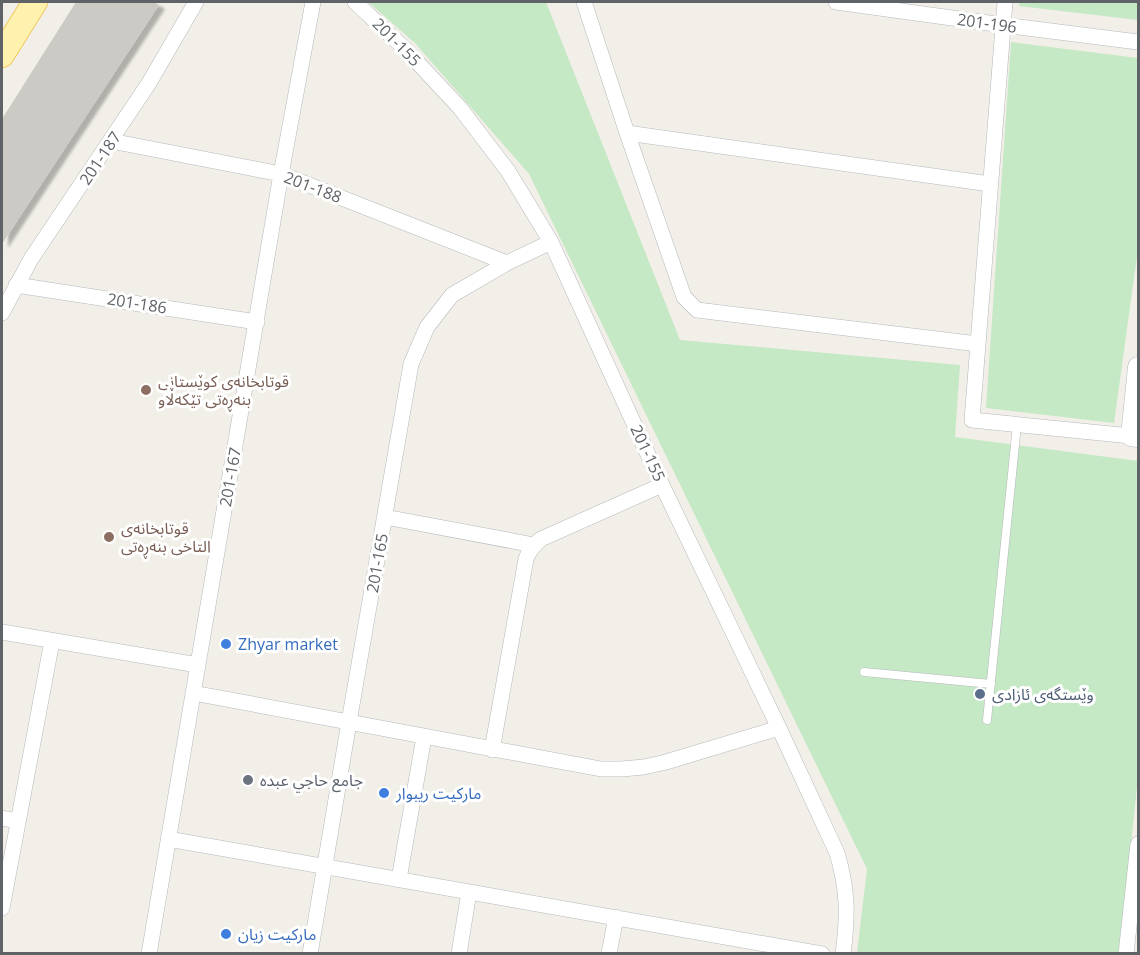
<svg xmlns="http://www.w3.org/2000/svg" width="1140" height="955" font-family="'Open Sans','Noto Sans Arabic',sans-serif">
<defs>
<filter id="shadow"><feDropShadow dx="6" dy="4" stdDeviation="1.5" flood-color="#0004"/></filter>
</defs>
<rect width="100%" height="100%" fill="#f1efe8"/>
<path fill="#c5e8c5" d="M368,2H546L680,340L960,365L955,437L1138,461V776L1120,953H857L867,869L529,174L415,43Z
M1020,2H1138V20L1019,6Z
M1011,42L1138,58V249L1114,423L986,408Z"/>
<path fill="#cccac5" filter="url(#shadow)" d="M76,2H154L159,5L2,244V119Z"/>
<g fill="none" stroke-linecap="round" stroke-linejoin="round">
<defs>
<path id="service" d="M864,672L991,684
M987,720L1017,425"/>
<path id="minor" d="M355,2L405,49L460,108L508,171L551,242L662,485L779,728L837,853C848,890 848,916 843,954
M584,2L627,133L684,297L697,310L978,344
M836,2L1003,25L1138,42
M1005,2L972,420L1131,436
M627,133L990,184
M111,141L281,174L507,263
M16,285L257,322
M2,313L31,259L149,83L196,2
M385,517L534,545
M2,632L198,665
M193,693L601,769H622L644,767L666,762L779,728
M492,750L526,559C529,550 534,545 541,539L662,485
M2,818L17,821
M168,839L822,954
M399,879L424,737
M2,908L52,641
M149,954L281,174L313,2
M310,954L349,722L411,364L427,327L452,295L507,263L551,242
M459,954L469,892
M609,954L616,917
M1126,954L1138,844"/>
<path id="tertiary" d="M1138,367L1131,436L1138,437"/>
<path id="primary" d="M2,55L35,2"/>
</defs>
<use href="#service" stroke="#b5b8bc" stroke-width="9"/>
<use href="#minor" stroke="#b5b8bc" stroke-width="16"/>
<use href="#tertiary" stroke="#b5b8bc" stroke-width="21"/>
<use href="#primary" stroke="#f2c960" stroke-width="26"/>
<use href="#service" stroke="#fff" stroke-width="8"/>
<use href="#minor" stroke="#fff" stroke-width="15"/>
<use href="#tertiary" stroke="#fff" stroke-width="20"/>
<use href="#primary" stroke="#fff2af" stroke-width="24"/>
</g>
<g fill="#8d6e63" stroke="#fff" stroke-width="2">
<circle cx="146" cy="390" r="6"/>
<circle cx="109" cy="537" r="6"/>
</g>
<g fill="#3f7fe0" stroke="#fff" stroke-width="2">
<circle cx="226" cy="644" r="6"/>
<circle cx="384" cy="793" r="6"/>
<circle cx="226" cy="934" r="6"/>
</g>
<circle fill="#5c6f8a" stroke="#fff" stroke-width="2" cx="980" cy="694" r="6"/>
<circle fill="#6b7280" stroke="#fff" stroke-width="2" cx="248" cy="780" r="6"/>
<g text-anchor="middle" stroke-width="6" stroke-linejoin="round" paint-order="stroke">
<g font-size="16" fill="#5f6368" stroke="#fff">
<text transform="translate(987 23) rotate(8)" y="6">201-196</text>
<text transform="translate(397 42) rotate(45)" y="6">201-155</text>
<text transform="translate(100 158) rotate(-56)" y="6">201-187</text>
<text transform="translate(313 187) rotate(21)" y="6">201-188</text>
<text transform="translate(137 303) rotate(9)" y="6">201-186</text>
<text transform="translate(648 453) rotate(65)" y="6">201-155</text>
<text transform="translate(230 477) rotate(-80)" y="6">201-167</text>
<text transform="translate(377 563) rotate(-80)" y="6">201-165</text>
</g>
<g font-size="16" fill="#785e54" stroke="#fff" text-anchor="start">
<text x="158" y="387">قوتابخانەی کوێستانی<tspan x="158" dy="18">بنەڕەتی تێکەڵاو</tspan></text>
<text x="121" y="534">قوتابخانەی<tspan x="121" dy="18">التاخی بنەڕەتی</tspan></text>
</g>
<g font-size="16" fill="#366cbe" stroke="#fff" text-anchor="start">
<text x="238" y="650">Zhyar market</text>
<text x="396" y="799">ماركيت ريبوار</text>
<text x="238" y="940">ماركيت زيان</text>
</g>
<g font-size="16" fill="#4e5e75" stroke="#fff" text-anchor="start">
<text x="992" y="700">وێستگەی ئازادی</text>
</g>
<g font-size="16" fill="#5b616d" stroke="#fff" text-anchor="start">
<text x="260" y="786">جامع حاجي عبده</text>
</g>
</g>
<rect width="1140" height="955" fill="none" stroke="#5f6368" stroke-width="6"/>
</svg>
